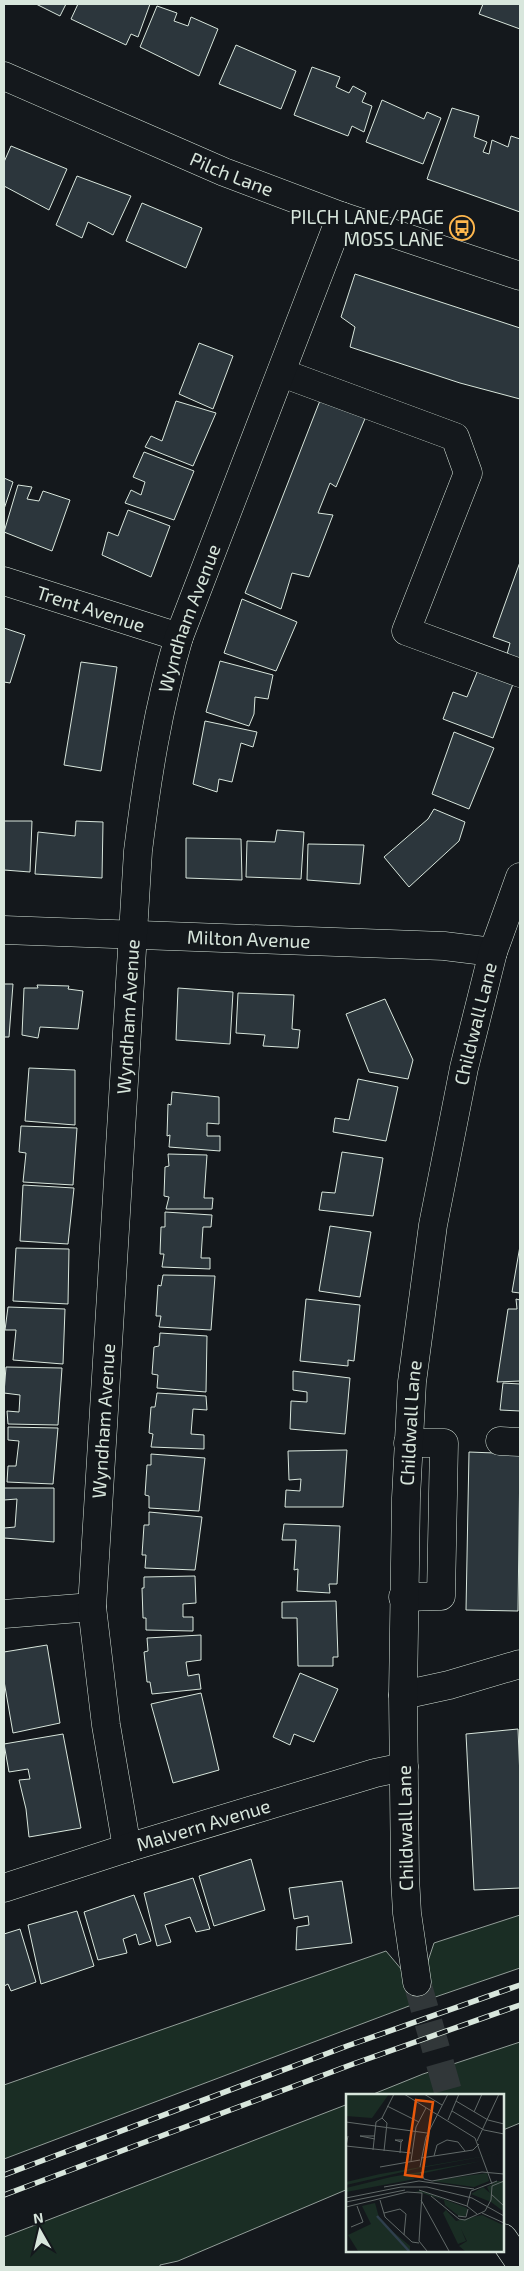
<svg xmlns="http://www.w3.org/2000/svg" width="524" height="2271" font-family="'Exo 2',sans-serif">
<rect width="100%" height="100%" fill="#14181c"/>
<path fill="#1a2d24" stroke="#939e99" d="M520,1915V1968L409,2006L4,2159V2085L386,1951L402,1970L427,1964L434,1943Z
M520,2042V2123L503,2130V2095H371L423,2074Z
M348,2104V2189L178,2261L160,2265V2267H4V2237Z"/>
<path fill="#2c363c" stroke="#d8e6dc" d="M36,4H66L60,16Z
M78,4H150L138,37L131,34L126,45L71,19Z
M483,4H520V29L479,14Z
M157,6L177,13L174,21L188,26L191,17L218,29L199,76L140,47Z
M236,45L296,71L281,109L219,84Z
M312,67L340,77L336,87L349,93L353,86L366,93L362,102L372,106L364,132L352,126L348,136L294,115Z
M382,100L424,119L427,112L441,118L423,164L366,142Z
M452,108L479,116L474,137L487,142L483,152L489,154L492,140L508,147L511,136L520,139V212L427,179Z
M11,146L67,169L49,210L4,186V162Z
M77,176L131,196L113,235L88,222L82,238L56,225Z
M142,203L202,228L186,268L126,241Z
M355,274L520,328V399L460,383L350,347L355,327L341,317Z
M199,343L233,356L213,409L179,394Z
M321,398L367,414L336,487L330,483L318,513L333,515L309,577L292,573L281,609L245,593Z
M176,401L216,413L193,466L145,447L151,436L162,441Z
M144,452L194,471L174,520L125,503L131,490L141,495L145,482L133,477Z
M4,478L13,482L4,509Z
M18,485L32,487L27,499L39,501L43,491L70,500L52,551L4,532Z
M128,510L170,526L151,577L102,555L108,532L118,536Z
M520,562V663L506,658L510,643L493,637Z
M242,599L297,622L276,671L224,653Z
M4,628L25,635L10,683L4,682Z
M220,661L273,675L268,699L255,697L254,714L249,726L206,712Z
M81,662L117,667L101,771L64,765Z
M478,670L513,684L493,738L443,719L453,692L467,697Z
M205,721L257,732L253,747L241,743L232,782L219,779L217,792L193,784Z
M454,732L494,748L469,809L432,794Z
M434,809L465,822L459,841L409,887L384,857L428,819Z
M4,821H32L30,872L4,870Z
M76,821L103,822L102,878L35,874L38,832L75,836Z
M277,830L304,832L301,879L246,877L247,841L275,842Z
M186,838L241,839L242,880L186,878Z
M308,844L364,845L360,884L307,880Z
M4,984H13L9,1037H4Z
M37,985L69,986L68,989L83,991L78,1029L40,1027L38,1038L22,1035L24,988H38Z
M178,988L233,992L230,1044L176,1040Z
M238,993L294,995L292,1029L300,1030L298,1048L263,1046L265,1035L236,1033Z
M385,999L413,1060L408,1079L369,1072L346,1014Z
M29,1068L75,1070V1125L25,1121Z
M358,1079L398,1087L386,1141L333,1132L335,1118L349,1120Z
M172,1092L219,1097V1124L207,1123V1136H220V1151L169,1147L170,1135L167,1136L168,1104L171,1105Z
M21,1126L77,1128L73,1185L23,1182L26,1153L19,1152Z
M342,1152L383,1158L373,1216L319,1210L322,1192L335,1193Z
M168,1154L207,1155L204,1198H213L212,1209H166L169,1197L164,1196L165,1167L169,1166Z
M23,1185L74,1188L68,1244L20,1241Z
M165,1212L212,1215L211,1227H203L201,1258H210V1269L162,1267L164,1254H160L161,1227H165Z
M330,1226L371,1232L360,1297L319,1291Z
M520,1246V1293L512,1292Z
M16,1248L69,1249L68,1304L13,1301Z
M163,1275L215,1276L211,1330L159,1327L161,1316H156L158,1285L161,1286Z
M306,1299L360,1305L354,1361L348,1360V1366L300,1361Z
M516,1299L520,1300V1381L497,1382L508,1309H517Z
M8,1307L65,1309L63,1364L13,1360L16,1330H5Z
M160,1333L207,1336L206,1392L157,1388L158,1375L152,1374L154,1347L159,1346Z
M6,1367L62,1368L58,1425L8,1424L7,1411L19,1412L20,1395L4,1393Z
M293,1371L350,1378L345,1434L290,1429L291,1401L307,1402V1392L293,1390Z
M503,1383L520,1384V1411L500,1410Z
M157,1393L206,1396L207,1410L193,1409L191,1434L204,1435V1449L151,1447L153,1434L149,1433L151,1407H155Z
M8,1427L58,1428L53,1484L7,1482L8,1466H16L19,1441L8,1440Z
M347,1450L343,1507H285L286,1490L300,1491L301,1479L289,1480L288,1451Z
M469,1452L520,1454L518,1611L466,1610Z
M151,1454L205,1458L199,1511L149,1508V1496L145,1495L147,1465H151Z
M4,1488H54V1542L4,1538V1528L15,1527L17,1499L4,1500Z
M149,1512L202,1517L195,1570L145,1568L146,1555H142L144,1525H149Z
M284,1524L340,1526L337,1584H329L330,1593L297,1591L298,1569L294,1570L296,1540H282Z
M195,1576L196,1603L183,1604V1617H193V1631L146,1630V1618H143L142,1588H144V1577Z
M336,1601L338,1657H333V1666H298L297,1618H282V1602Z
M201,1635V1660L186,1662L188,1676L199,1674L201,1689L152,1694L150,1682H147L144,1652L148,1651L147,1638Z
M47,1645L60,1723L13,1733L4,1681V1652Z
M300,1673L338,1689L314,1742L294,1734L290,1745L273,1737Z
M201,1693L219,1770L173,1783L151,1704Z
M518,1729L520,1778V1888L474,1890L466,1734Z
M63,1734L81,1828L29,1837L26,1809L19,1780L30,1779L28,1769L9,1772L4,1744Z
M251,1859L265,1910L214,1926L199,1876Z
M193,1878L210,1929L196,1932L190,1917L165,1925L171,1942L157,1946L144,1893Z
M342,1881L352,1943L296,1950L297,1927L309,1925L308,1916L294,1919L289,1888Z
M134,1895L151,1941L139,1945L136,1934L123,1939L127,1953L98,1960L84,1912Z
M77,1911L94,1966L41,1984L28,1925Z
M20,1929L36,1982L11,1991L8,1984L4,1986V1934Z"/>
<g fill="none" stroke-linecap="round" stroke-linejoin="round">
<path stroke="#313739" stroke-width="28" stroke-dasharray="28 14" stroke-linecap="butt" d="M417,1982L449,2095"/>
<defs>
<g id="minor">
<path id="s1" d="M4,76L224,172L341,216L520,276"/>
<path d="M282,373L455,437L468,473L406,631L520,673"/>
<path id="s2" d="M4,581L179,637"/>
<path id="s3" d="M4,930L444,946L493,952"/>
<path d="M500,1441L520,1442"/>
<path d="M403,1597L441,1596L444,1443H408"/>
<path d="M4,1614L92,1607"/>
<path d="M403,1695L449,1685L520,1664"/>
<path id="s4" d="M127,1848L106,1725L92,1607L138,851C147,778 158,707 179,637L341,216"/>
<path id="s5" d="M4,1888L127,1848L375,1773L404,1767"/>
<path id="s6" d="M417,1982L407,1913L405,1877L403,1695L406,1498L412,1382L433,1225L464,1068L493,952L520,877"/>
<path d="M503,2238L520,2263"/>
</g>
</defs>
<use href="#minor" stroke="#d8e6dc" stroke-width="29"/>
<use href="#minor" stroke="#14181c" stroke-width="28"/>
<defs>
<path id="rail" d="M4,2175L347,2046L520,1985
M4,2195L353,2064L520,2005"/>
</defs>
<use href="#rail" stroke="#d8e6dc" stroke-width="5.5"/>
<use href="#rail" stroke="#14181c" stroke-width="4" stroke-dasharray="11" stroke-linecap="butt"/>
</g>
<defs>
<symbol id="bus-ring" viewBox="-11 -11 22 22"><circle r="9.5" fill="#14181c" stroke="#ffb74d" stroke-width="1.5"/><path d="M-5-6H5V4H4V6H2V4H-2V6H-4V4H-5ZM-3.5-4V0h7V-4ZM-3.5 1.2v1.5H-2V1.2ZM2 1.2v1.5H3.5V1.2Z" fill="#ffb74d"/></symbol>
</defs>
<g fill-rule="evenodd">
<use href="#bus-ring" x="448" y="214" width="28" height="28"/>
</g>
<g text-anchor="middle" stroke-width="4" stroke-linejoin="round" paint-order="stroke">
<g font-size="19" fill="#d8e6dc" stroke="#14181c">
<text dy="7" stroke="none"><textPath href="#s1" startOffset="248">Pilch Lane</textPath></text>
<text dy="7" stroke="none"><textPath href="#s2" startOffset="91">Trent Avenue</textPath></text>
<text dy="7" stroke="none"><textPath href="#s4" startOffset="1240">Wyndham Avenue</textPath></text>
<text dy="7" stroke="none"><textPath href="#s3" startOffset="245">Milton Avenue</textPath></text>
<text dy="7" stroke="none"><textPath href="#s4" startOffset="835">Wyndham Avenue</textPath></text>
<text dy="7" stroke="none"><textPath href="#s6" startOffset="965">Childwall Lane</textPath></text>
<text dy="7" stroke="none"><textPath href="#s4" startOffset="430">Wyndham Avenue</textPath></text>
<text dy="7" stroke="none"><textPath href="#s6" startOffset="560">Childwall Lane</textPath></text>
<text dy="7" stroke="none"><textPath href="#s5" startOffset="209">Malvern Avenue</textPath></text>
<text transform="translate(405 1828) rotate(-91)" y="7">Childwall Lane</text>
</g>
<g font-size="19" fill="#d8e6dc" stroke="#14181c" text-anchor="end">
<text x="444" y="224">PILCH LANE/PAGE<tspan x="444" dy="22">MOSS LANE</tspan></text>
</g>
</g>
<g transform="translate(346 2094)">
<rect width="158" height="158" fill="#14181c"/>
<path d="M0,0H43L26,24L0,22ZM157,59L74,74L0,91V88L34,80ZM136,67L64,82L69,85L0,98V94L45,83ZM141,79L143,87L128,93L85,87ZM151,87H157V117L145,108L125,100L137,93L144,99L141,93ZM69,97H76L121,114V121L114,123L99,111L98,106ZM29,109L34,127L64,152V157H12L2,141L25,130L16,112ZM100,116L110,127L136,121L157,131V157H119L113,152L121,147L115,135L120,147L112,150L97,119Z" fill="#1a2d24"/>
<path fill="none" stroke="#2f3f4d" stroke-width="2.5" d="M31,122L63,157"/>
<path fill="none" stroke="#626a69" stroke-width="1" d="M58,0L129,44L146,90M78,0L96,11M110,7L142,26L158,30M41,12L73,28M106,17L138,36L158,40M128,18L136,0M36,24L48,0M102,26L113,0M0,28L81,39M2,42L0,52L65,59M29,45L14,42H29M131,47L153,0M27,56L30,28L36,24L41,29L38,57M54,59L55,48L49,46H57L55,48M88,62L91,51L101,46L112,48L119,57M75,64L127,56L133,50M65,67L70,33L80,14M34,73L74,66M74,73L80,43L102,0M75,78L78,85L86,87L136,78L158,80M38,93L73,87L128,95M73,96L121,112M76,99L73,147L81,157M145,100L158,112M85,102L113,125L119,126L139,117L145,106L146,92L158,87M0,104L55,93H81L126,104L158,122M34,106L39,123L66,148L73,149M75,106L103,157M0,108L59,96M0,113L61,98L76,99M38,119L54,115L60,120L58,141M136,119L158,129M131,120L121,112L125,97L151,87M112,122L120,123L122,115M5,133L17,128L11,112"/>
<path fill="#e8590c" fill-opacity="0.15" stroke="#e8590c" stroke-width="2.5" d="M70,6L87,8L76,83L59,81Z"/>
<rect width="158" height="158" fill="none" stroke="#d8e6dc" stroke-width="2.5"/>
</g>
<rect width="524" height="2271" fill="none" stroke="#d8e6dc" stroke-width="10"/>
<g transform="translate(40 2231) rotate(352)" stroke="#14181c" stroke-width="4" paint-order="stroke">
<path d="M0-4L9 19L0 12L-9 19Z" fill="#d8e6dc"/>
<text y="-8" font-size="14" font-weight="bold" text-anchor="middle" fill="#d8e6dc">N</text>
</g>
</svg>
